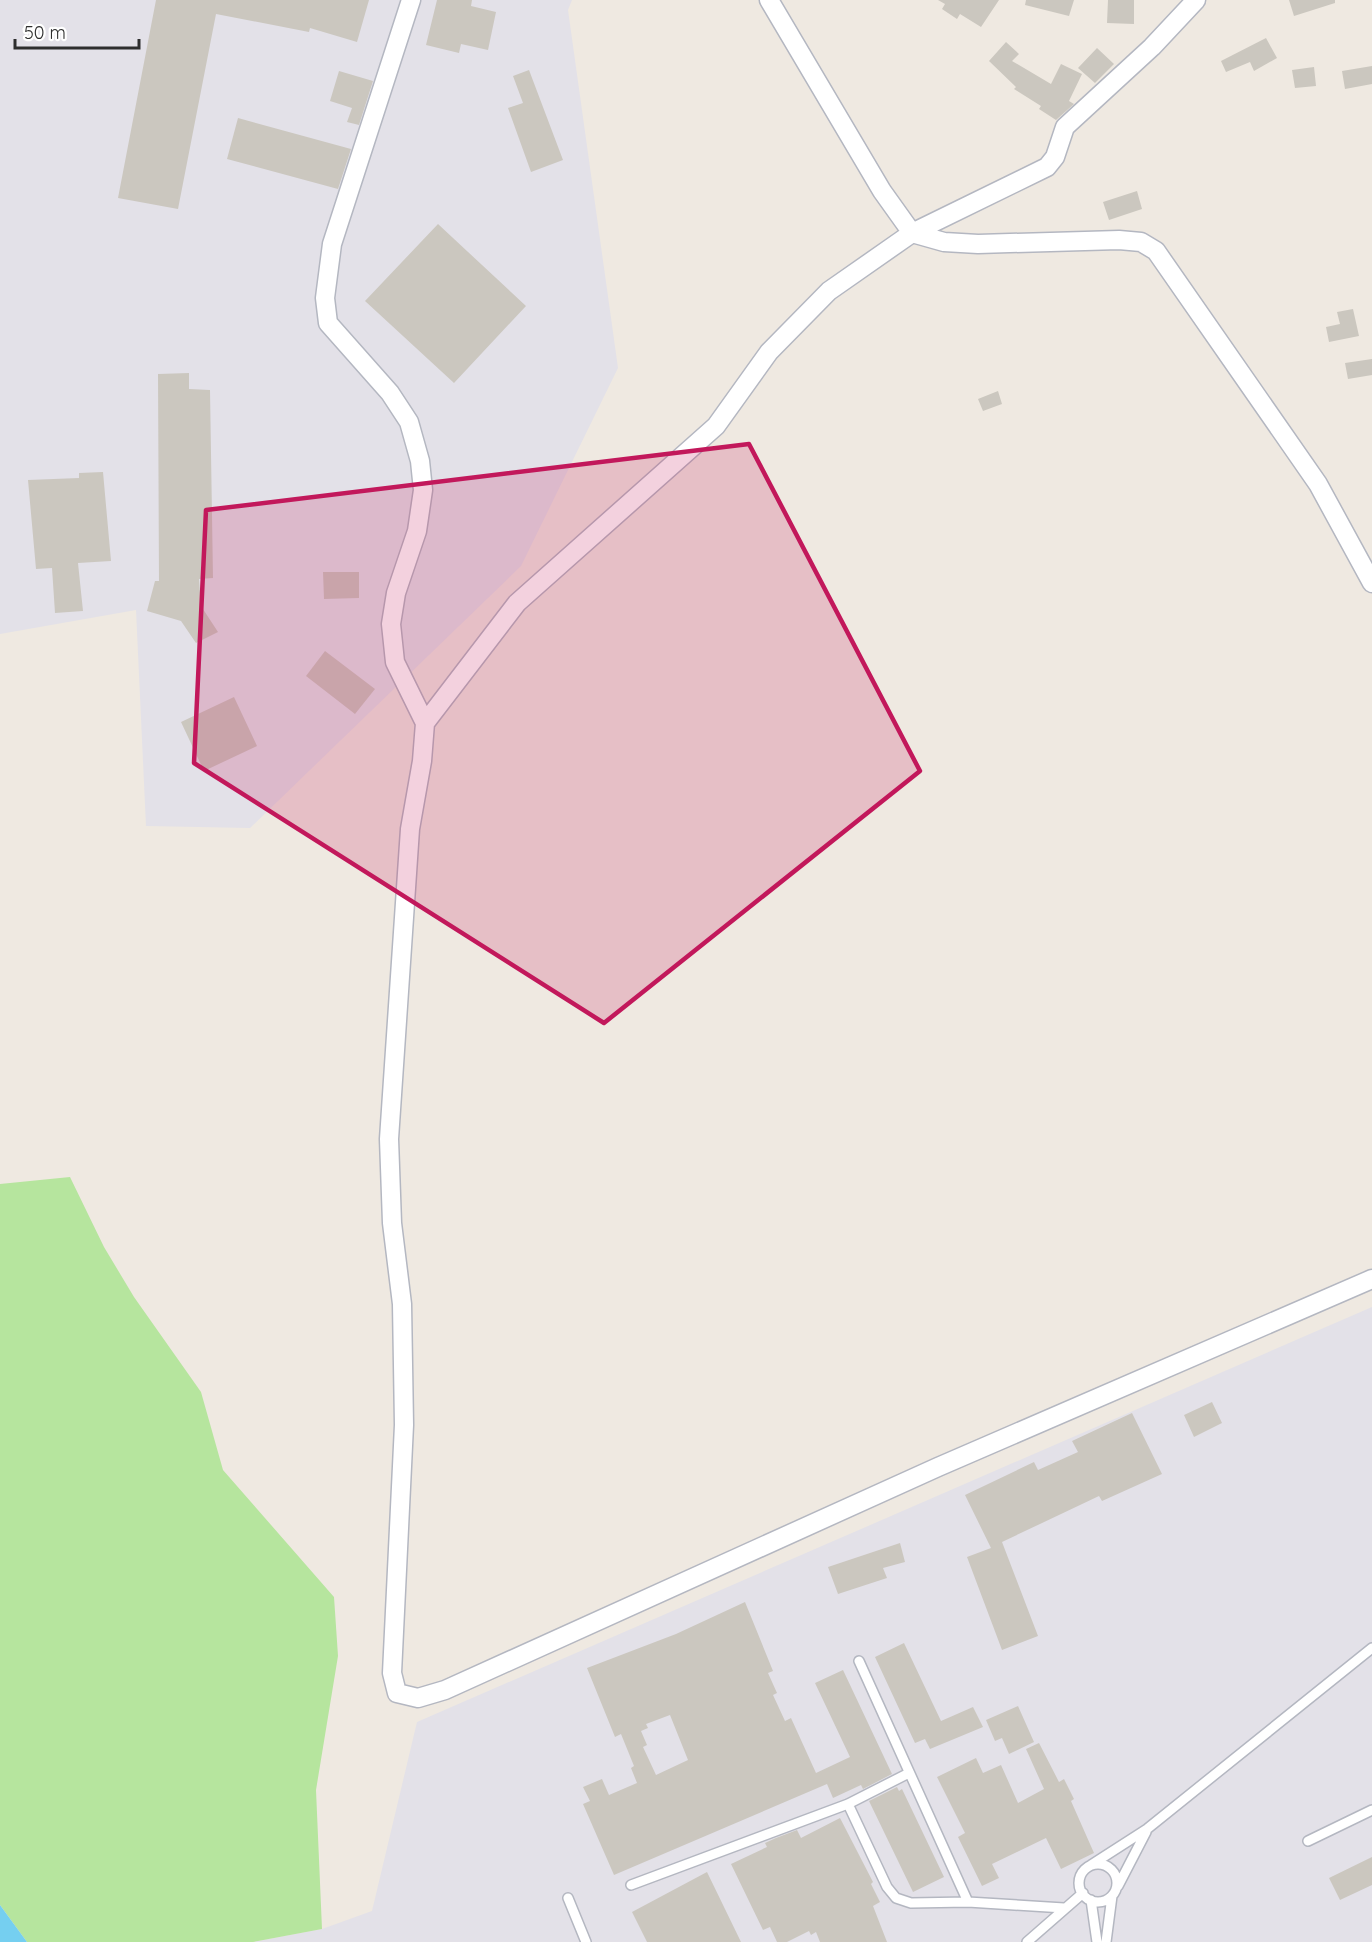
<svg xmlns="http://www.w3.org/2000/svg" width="1372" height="1942" font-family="Quicksand,sans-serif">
<rect width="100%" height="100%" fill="#efe9e1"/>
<path fill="#e3e1e8" d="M0,0H572L568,10L618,368L521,566L250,828L146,826L136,610L0,634Z
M1372,1307V1942H253L322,1929L372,1911L417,1722Z"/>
<path fill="#b6e59e" d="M70,1177L104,1247L134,1297L201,1392L223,1470L334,1597L338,1656L316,1790L322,1929L253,1942H27L0,1905V1184Z"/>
<path fill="#75cff0" d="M0,1905L27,1942H0Z"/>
<path fill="#cbc7bf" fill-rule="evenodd" d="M156,0H369L357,42L310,28L309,32L216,14L178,209L118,198Z
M437,0H472L471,6L496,12L488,50L461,44L459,53L426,45Z
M938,0H999L981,27L960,14L957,19L942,9L945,4Z
M1026,0H1074L1069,16L1025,5Z
M1108,0H1134V24L1107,23Z
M1289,0H1335V3L1294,16Z
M1266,38L1277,58L1254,71L1250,62L1226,72L1221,61Z
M1006,42L1019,54L1012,61L1051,84L1061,64L1082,74L1069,101L1074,104L1056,120L1039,109L1041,106L1014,89L1016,87L989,61Z
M1097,48L1114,64L1095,83L1078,68Z
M1372,66V84L1345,89L1342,71Z
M1314,67L1316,86L1295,88L1292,70Z
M529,70L563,160L531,172L508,108L523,103L513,76Z
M339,71L373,81L359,125L347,122L352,108L330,101Z
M238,118L351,149L338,189L227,159Z
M1137,191L1142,209L1109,220L1103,202Z
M438,224L526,306L454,383L365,301Z
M1353,309L1359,336L1329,342L1326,327L1340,324L1337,312Z
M1372,359V375L1348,379L1345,363Z
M189,373V389L210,390L213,578L199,579L201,606L218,632L196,643L181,621L147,611L155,581H159L158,374Z
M998,391L1002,404L983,411L978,399Z
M103,472L111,561L78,563L83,611L55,613L52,568L36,569L28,480L79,478V473Z
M323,572H359V598L324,599Z
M325,651L375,689L355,714L306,676Z
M234,697L257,746L204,771L181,722Z
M1212,1402L1222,1423L1194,1437L1184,1415Z
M1132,1413L1162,1474L1102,1501L1099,1496L1002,1542L1038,1636L1002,1650L967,1557L991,1548L965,1495L1034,1462L1038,1470L1078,1452L1072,1441Z
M900,1543L905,1562L883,1568L887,1578L838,1594L828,1567Z
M745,1602L773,1671L768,1673L777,1693L773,1695L785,1721L791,1718L816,1773L850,1757L815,1683L843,1670L892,1774L863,1789L861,1785L833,1798L827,1784L614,1875L583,1804L590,1801L583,1787L602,1779L609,1795L637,1783L631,1768L634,1766L621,1734L615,1737L587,1668L676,1634ZM670,1715L688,1760L656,1775L643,1747L647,1745L641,1731L648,1728L646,1724Z
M904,1643L941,1721L973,1707L983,1727L930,1749L925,1739L915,1743L875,1657Z
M1018,1706L1034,1742L1009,1754L1002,1738L995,1741L986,1720Z
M1039,1743L1059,1782L1064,1779L1074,1799L1071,1801L1094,1853L1061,1869L1046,1838L992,1864L999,1878L982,1886L958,1837L965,1833L937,1777L976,1758L983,1773L1001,1765L1018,1803L1044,1789L1026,1749Z
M897,1787L899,1791L902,1789L944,1877L913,1892L869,1801Z
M840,1818L873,1882L871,1884L880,1902L873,1906L887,1942H820L816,1932L811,1935L809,1931L787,1942H777L770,1927L763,1930L731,1864L767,1847L765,1843L776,1838L797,1830L801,1838Z
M1372,1857V1885L1340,1900L1329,1878Z
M707,1872L741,1942H647L632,1912Z"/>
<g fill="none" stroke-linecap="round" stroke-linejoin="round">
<defs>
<path id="service" d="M859,1661L968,1902
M848,1804L887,1887L896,1898L911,1903L968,1902L1064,1908
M1308,1841L1372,1810
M1079 1883a19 19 0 1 1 38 0a19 19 0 1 1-38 0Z
M1091,1865L1147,1829L1372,1648
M631,1885L848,1804L909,1773
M1118,1886L1146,1832
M568,1898L586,1942
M1091,1900L1097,1942
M1027,1942L1083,1893
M1106,1942L1112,1896"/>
<path id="minor" d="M411,0L332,244L325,298L328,323L390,393L409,422L420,461L423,490L417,531L396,593L391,624L395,662L425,723L422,761L410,829L389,1139L392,1223L402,1304L404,1425L392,1673L397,1693L418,1698L445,1690L938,1467L1372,1279
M769,0L882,191L912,233L944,242L978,244L1119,240L1141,242L1156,251L1318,484L1372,583
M425,723L517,603L716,426L769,352L829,291L912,233L1047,167L1055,157L1065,127L1152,47L1196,0"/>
</defs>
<use href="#service" stroke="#b4b7c1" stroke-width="12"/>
<use href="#minor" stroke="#b4b7c1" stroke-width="21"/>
<use href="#service" stroke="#fff" stroke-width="9"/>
<use href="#minor" stroke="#fff" stroke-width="18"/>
</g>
<path fill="#c2185b" fill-opacity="0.2" stroke="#c2185b" stroke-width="4.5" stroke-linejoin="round" d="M749,444L920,771L604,1023L194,763L206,510Z"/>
<path d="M15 39v9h124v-9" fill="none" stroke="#2e2e2e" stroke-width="3"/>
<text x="24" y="39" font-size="18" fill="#2e2e2e" stroke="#ffffff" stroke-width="4.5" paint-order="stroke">50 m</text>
</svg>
